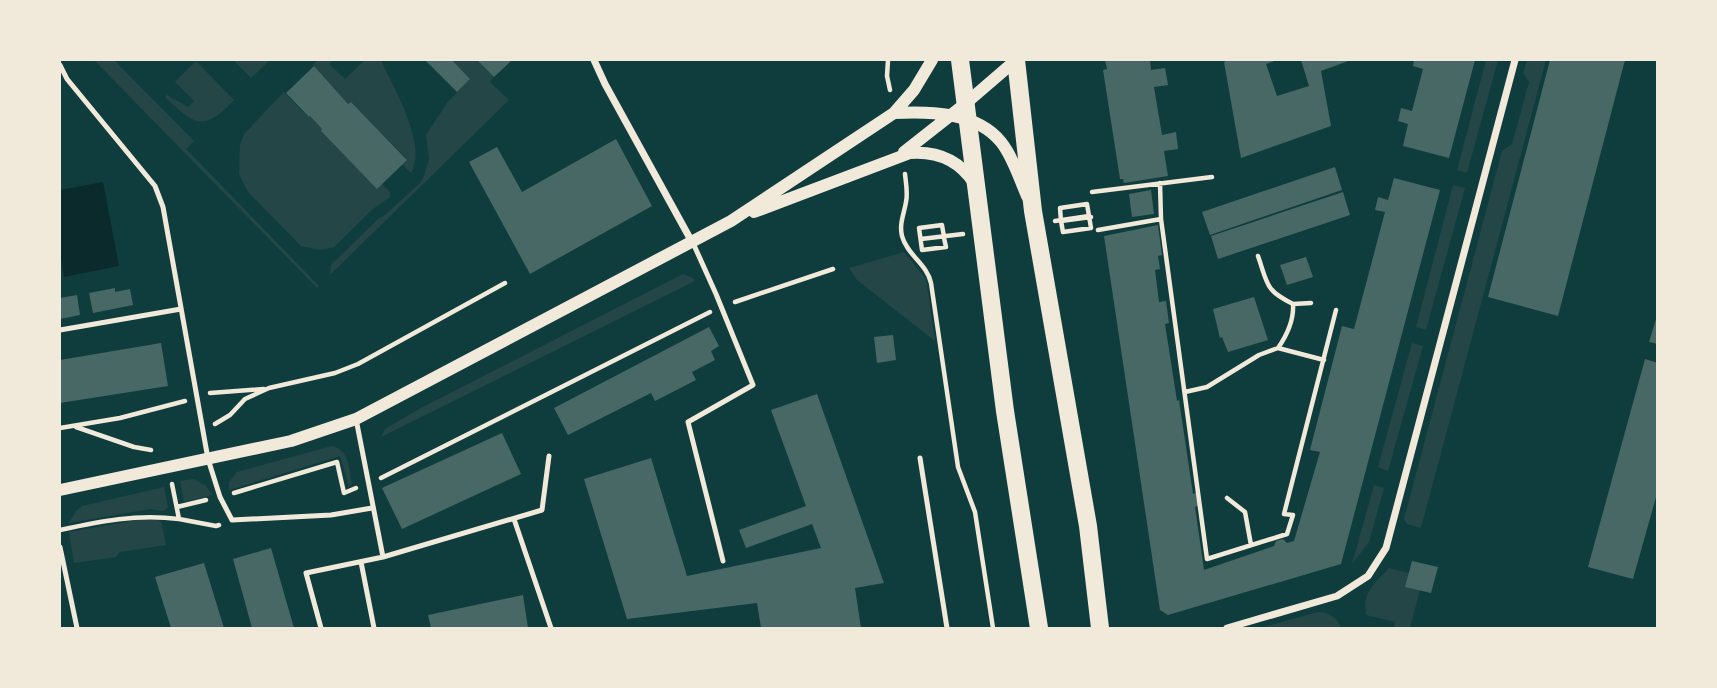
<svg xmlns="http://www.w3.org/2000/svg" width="1717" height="688" font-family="Manrope,sans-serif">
<rect width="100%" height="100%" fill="#0f3d3e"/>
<path fill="#244646" d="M94,60H114L194,141L186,149L319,286L317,288Z
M233,60H270L251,78Z
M318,60H333L329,64L345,79L365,60H381C393,87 428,145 411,173L402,164L407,159L351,102L348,104L313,65Z
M452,60H477L494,77L490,82L509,100L330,275L331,265L379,218L384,216L420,183L424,176L429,159L426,135L447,103L470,79Z
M1486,60H1498L1467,173L1457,170Z
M1527,60H1546L1421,528L1407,524L1404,519L1502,151L1512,144L1529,82L1523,73Z
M196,61L234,100C203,133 195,125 165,97L167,95L188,107L194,101L175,82Z
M284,92L308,117L310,116L322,129L321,131L377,188L382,184L390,192V197L373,209L334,247L320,250L301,246L248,192L239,174L240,144L244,134Z
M1453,185L1465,188L1426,330L1416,327Z
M904,252L926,279L935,341L857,280L849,268Z
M683,274L695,279L693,282L381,437L385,429L419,409Z
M1412,343L1423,346L1388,471L1378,467Z
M332,446C350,450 349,470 352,485L349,486L340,456L229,490V482L237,472Z
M194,479L206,486L212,495L184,502L180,481Z
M1374,485L1384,488L1369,542L1352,564Z
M164,487L168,507L164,511L150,509L69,523L76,511L82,506Z
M148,518L161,521L166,545L120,552L116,557L74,563L69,532Z
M1389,568L1409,573L1420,590L1410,628H1394L1395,622L1366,615C1362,591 1374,585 1389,568Z
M1318,612C1329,612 1338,618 1341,628H1260Z"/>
<path fill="#0a2a2b" d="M103,182L119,266L64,277L60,254V190Z"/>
<path fill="#486865" d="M425,60H452L470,79L457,92Z
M477,60H512L494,77Z
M1105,60H1150L1151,70L1165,68L1168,85L1154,87L1162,135L1176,132L1178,149L1164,151L1168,176L1124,183L1123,179H1120L1103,70L1107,69Z
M1228,60H1277L1266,64L1277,96L1309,86L1301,60H1351L1321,71L1331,126L1241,158L1224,62Z
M1414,60H1475L1449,158L1403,146L1408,124L1398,121L1401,108L1412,111L1423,69L1413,66Z
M1550,60H1625L1558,316L1488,297Z
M314,66L348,104L351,102L407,160L377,189L321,131L322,129L310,116L309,117L286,93Z
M616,139L652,206L530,274L469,162L497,147L522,192Z
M1335,167L1342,190L1210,235L1202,212Z
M1394,178L1440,190L1341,564L1168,615L1160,610L1104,236L1158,225L1162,255L1158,256L1160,269L1155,270L1159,302L1166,301L1169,323L1165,324L1177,401L1179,400L1193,494L1196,493L1199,505L1195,507L1204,570L1274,546L1276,541L1283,539L1287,543L1294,541L1320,452L1310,450L1342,326L1354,329L1385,212L1375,210L1378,197L1388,200Z
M1151,190L1154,214L1132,217L1129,194Z
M1343,192L1350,215L1218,259L1211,236Z
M1306,257L1313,277L1287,285L1280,265Z
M115,288V292L130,289L133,305L93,313L89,293Z
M77,295L80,315L60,319V298Z
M1254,297L1268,340L1228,352L1222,337L1220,338L1213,309Z
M1657,316H1658V344L1649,342Z
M709,327L719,346L711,351L715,360L692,372L696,380L655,401L651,393L568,435L554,408Z
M893,335L896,360L877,363L874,337Z
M161,343L168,386L60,403V360Z
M1645,359L1658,363V490L1633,579L1588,567Z
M817,394L884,583L855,588L861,628H761L757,603L627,619L584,479L651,458L687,576L821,548L812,524L746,548L739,530L806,506L771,410Z
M502,433L521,474L402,529L382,488Z
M271,548L294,628H252L233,559Z
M1412,561L1438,567L1431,593L1405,587Z
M204,563L224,628H171L155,577Z
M523,595L528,628H431L428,615Z"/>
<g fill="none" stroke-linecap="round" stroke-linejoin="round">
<path stroke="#f1e9da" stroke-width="4.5" d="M888,60L887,76L890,90
M905,174C906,184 908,193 906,202C904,214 899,224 902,236C907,255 927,264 931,283L958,467L975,512L993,628
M1160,183L1161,219L1207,559L1287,534L1293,515L1284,514L1336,310
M1092,192L1212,177
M1055,221L1089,216L1087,204L1060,208L1061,221L1091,217
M1061,221L1063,232L1091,228L1089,216
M1098,230L1161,219
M944,237L942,225L919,228L922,250L946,247L944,238
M921,239L963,234
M1258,256C1268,285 1265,290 1293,304C1294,319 1287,335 1278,348
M735,302L833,269
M1293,304L1311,303
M1185,392L1207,387L1259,355L1278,348L1324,360
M210,393L264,389
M215,424L230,415L245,399L269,388L335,373L358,364L505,283
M76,427L134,447L151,450
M60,428L120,418L185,401
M381,478L710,312
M234,493L337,462L344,493L356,488
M1227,498L1245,512L1251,545
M177,507L206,500
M179,519L216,526L219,525
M60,530C102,521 135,514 179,519L172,484"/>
<path stroke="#f1e9da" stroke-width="5" d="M60,65L67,79L155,186L163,207L208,459L220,497L232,520L331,515L372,508
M693,243L716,294L753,385L688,422L723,561
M60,330L181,309
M920,458L947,628
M514,519L551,628
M60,547L77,628
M383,557L542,510L549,456
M361,562L374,628
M321,628L306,573L383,557L356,419"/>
<path stroke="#f1e9da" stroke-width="7" d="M594,60L605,84L692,242
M1227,628L1337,596L1368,576L1386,548L1515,60"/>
<path stroke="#f1e9da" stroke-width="12" d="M894,113C929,111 977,112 1001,142C1013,157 1019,178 1027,196
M904,152L965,104L1016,60
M754,212L910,153C937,151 959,160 974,183
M60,490L291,441L356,419L731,221L894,113L914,90L932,60"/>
<path stroke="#f1e9da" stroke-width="18" d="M960,60L1005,411L1039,628
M1016,60L1033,211L1088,526L1100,628"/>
</g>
<rect width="1717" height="688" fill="none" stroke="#f1e9da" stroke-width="122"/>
</svg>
